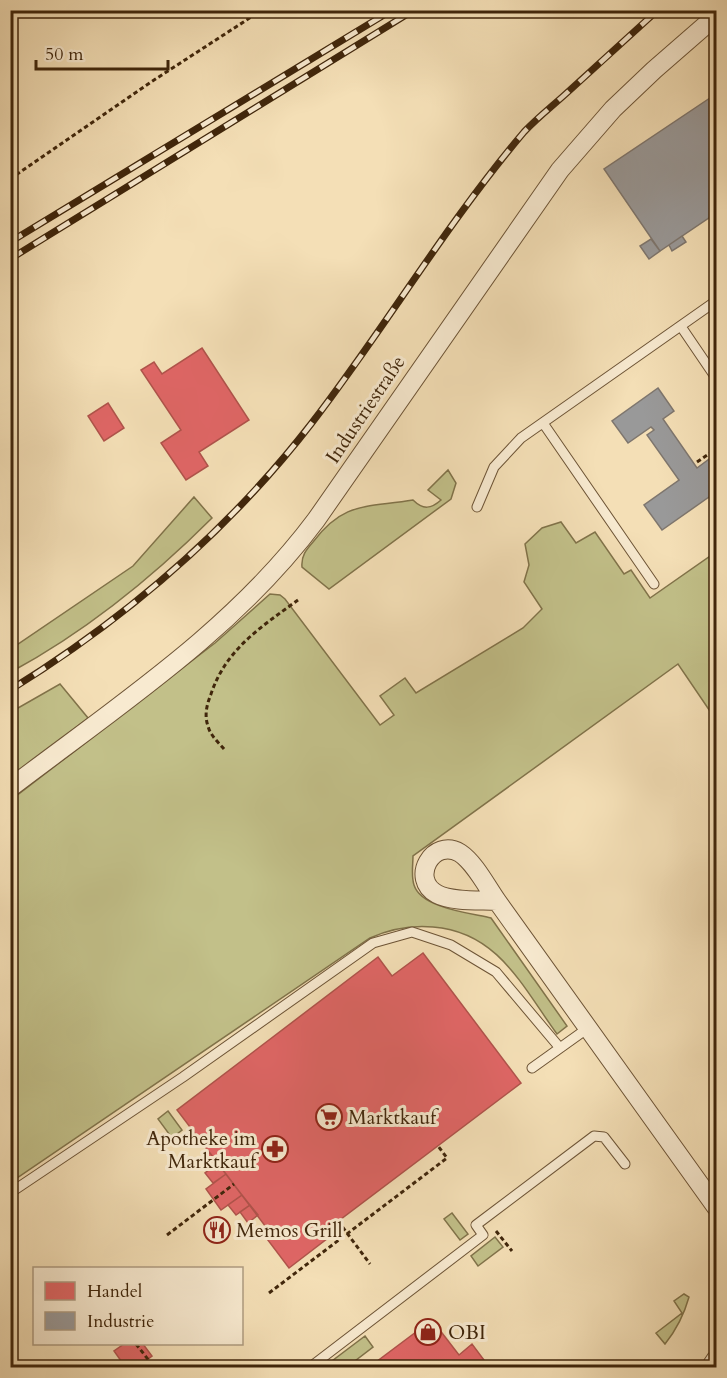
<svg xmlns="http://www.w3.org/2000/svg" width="727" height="1378" font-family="Cardo,serif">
<rect width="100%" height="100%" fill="#f4dfb6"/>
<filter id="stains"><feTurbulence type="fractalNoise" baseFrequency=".00333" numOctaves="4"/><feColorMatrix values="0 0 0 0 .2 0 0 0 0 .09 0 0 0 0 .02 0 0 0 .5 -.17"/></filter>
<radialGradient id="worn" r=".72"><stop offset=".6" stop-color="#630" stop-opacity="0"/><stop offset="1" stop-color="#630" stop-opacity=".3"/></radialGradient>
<path fill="#c2c089" stroke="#81734a" stroke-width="1.5" d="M448,470L456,483L451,499L329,589L302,567C301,556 306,550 313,542C344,501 366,508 413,500C423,510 431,509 441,500L428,490Z
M194,497L212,518C152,578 85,632 11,672V649L133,566Z
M561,522L576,543L595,532L624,574L631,570L650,598L716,552V720L678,664L413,856C413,865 411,876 414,885C421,908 470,913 491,918L567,1026L557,1034C522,986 498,932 433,927C411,925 390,929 370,938L11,1182V800L215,643L270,594L280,595L285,599L380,725L394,715L380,696L405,678L416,693L523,628L542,609L524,582L529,565L525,544L542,528Z
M60,684L88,718L11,778V712Z
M168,1111L182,1130L172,1138L158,1119Z
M452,1213L468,1234L460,1240L444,1219Z
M495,1237L503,1247L478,1266L471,1256Z
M684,1294L689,1297C684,1315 677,1329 665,1344L656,1333L682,1313L674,1301Z
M365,1336L373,1347L347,1367H324Z"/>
<path fill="#e06666" stroke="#b0534b" stroke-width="1.5" d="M202,348L249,420L199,452L208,466L186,480L161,443L181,430L141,370L154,362L162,374Z
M108,403L124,428L104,441L88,416Z
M423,953L521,1083L324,1232L328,1238L289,1268L261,1231L266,1227L177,1110L378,957L392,976Z
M210,1153L218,1163L208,1170L200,1160Z
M218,1163L226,1174L213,1183L205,1173Z
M226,1174L242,1195L221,1210L206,1189Z
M242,1195L250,1205L236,1215L228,1205Z
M250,1205L258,1215L248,1223L240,1212Z
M432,1320L459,1355L472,1344L490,1368H368Z
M124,1344H143L152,1356L136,1368H126L114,1351Z"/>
<path fill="#999" stroke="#7e766e" stroke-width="1.5" d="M710,98L716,108V213L660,251L604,169Z
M682,236L686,242L672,251L669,245Z
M651,239L660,251L649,259L640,246Z
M658,388L674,411L663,419L697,468L716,454V509L709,497L662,530L644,505L679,480L647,435L654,430L651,427L628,443L612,421Z"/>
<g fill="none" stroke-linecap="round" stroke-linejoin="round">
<defs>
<path id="lane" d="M682,328L716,378
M543,423L654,584
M477,507L494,467L521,438L716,301
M532,1068L588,1028
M10,1193L183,1077L373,943L412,932L451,945L496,972L560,1048
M309,1368L483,1235L476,1225L594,1136L604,1137L625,1164"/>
<path id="street" d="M10,788C119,705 234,630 316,520L560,170L613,109L654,70L716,16
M497,901C480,900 452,902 437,894C409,879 433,837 460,853C475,863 487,887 497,901L716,1207
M710,1368L716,1359"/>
</defs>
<use href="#lane" stroke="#6d5436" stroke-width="11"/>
<use href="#street" stroke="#6d5436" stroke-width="20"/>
<path stroke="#40260b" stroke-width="3" stroke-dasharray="4.5 3" stroke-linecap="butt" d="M10,179L151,82L262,10
M697,462L716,449
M224,749C218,742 210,735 208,726C204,715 207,704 211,694C226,649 261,627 298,600
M338,1221L370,1264
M496,1231L512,1251
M167,1235L234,1184
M269,1293L447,1158L438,1146
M136,1344L154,1367"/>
<use href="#lane" stroke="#f8ead0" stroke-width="9"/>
<use href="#street" stroke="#f8ead0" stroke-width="18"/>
<defs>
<path id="rail" d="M10,242L392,10
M10,259L414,10
M10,690C125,619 228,531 311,424C385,328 446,224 524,132C538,117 555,104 570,90C599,64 628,37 658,10"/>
</defs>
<use href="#rail" stroke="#40260b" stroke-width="7"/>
<use href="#rail" stroke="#f8ead0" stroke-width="4.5" stroke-dasharray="14" stroke-linecap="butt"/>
</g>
<defs>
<symbol id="supermarket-ring" viewBox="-11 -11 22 22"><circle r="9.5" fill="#f8ead0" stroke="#8f2418" stroke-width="1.5"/><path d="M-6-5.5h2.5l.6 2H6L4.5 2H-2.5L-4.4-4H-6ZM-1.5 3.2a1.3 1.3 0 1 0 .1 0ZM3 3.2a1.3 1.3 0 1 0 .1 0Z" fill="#8f2418"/></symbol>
<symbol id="pharmacy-ring" viewBox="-11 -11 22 22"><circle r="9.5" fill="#f8ead0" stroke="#8f2418" stroke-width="1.5"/><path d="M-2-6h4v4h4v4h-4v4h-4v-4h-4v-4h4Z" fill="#8f2418"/></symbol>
<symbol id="restaurant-ring" viewBox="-11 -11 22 22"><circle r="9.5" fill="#f8ead0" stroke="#8f2418" stroke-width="1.5"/><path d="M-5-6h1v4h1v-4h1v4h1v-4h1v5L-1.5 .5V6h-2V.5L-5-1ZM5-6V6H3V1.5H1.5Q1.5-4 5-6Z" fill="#8f2418"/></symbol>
<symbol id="shop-ring" viewBox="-11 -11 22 22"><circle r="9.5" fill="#f8ead0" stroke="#8f2418" stroke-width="1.5"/><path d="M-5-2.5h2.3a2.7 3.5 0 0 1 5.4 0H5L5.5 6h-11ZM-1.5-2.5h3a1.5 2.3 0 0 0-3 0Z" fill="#8f2418"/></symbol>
</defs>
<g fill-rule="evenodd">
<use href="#supermarket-ring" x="314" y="1102" width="30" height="30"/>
<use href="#pharmacy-ring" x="260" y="1134" width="30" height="30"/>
<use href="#restaurant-ring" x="202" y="1215" width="30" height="30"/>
<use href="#shop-ring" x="413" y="1317" width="30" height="30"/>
</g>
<g text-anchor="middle" stroke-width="6" stroke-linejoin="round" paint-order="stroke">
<g font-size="20" fill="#40260b" stroke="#f8ead0">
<text transform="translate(365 409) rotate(-56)" y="7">Industriestraße</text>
</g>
<g font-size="20" fill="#40260b" stroke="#f8ead0" text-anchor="start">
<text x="348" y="1124">Marktkauf</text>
<text x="256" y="1145" text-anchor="end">Apotheke im<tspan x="256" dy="23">Marktkauf</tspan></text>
<text x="236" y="1237">Memos Grill</text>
<text x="448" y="1339">OBI</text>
</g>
</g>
<rect width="727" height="1378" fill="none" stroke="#f4dfb6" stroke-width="36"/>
<rect x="12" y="12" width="703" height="1354" fill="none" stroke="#40260b" stroke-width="3"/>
<rect x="18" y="18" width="691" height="1342" fill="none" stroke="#40260b" stroke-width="1.5"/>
<rect x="33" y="1267" width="210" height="78" fill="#f8ead0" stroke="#ae9c81" stroke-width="1.5"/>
<rect x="45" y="1282" width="30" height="18" fill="#e06666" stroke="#ae9c81" stroke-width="1.5"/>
<text x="87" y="1297" font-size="18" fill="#40260b">Handel</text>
<rect x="45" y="1312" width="30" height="18" fill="#999999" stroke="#ae9c81" stroke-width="1.5"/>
<text x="87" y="1327" font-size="18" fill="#40260b">Industrie</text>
<path d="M36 60v9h132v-9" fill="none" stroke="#40260b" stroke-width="3"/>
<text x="45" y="60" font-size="18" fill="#40260b" stroke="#f8ead0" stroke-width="4.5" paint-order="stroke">50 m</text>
<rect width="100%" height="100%" filter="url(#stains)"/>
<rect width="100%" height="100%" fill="url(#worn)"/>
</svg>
